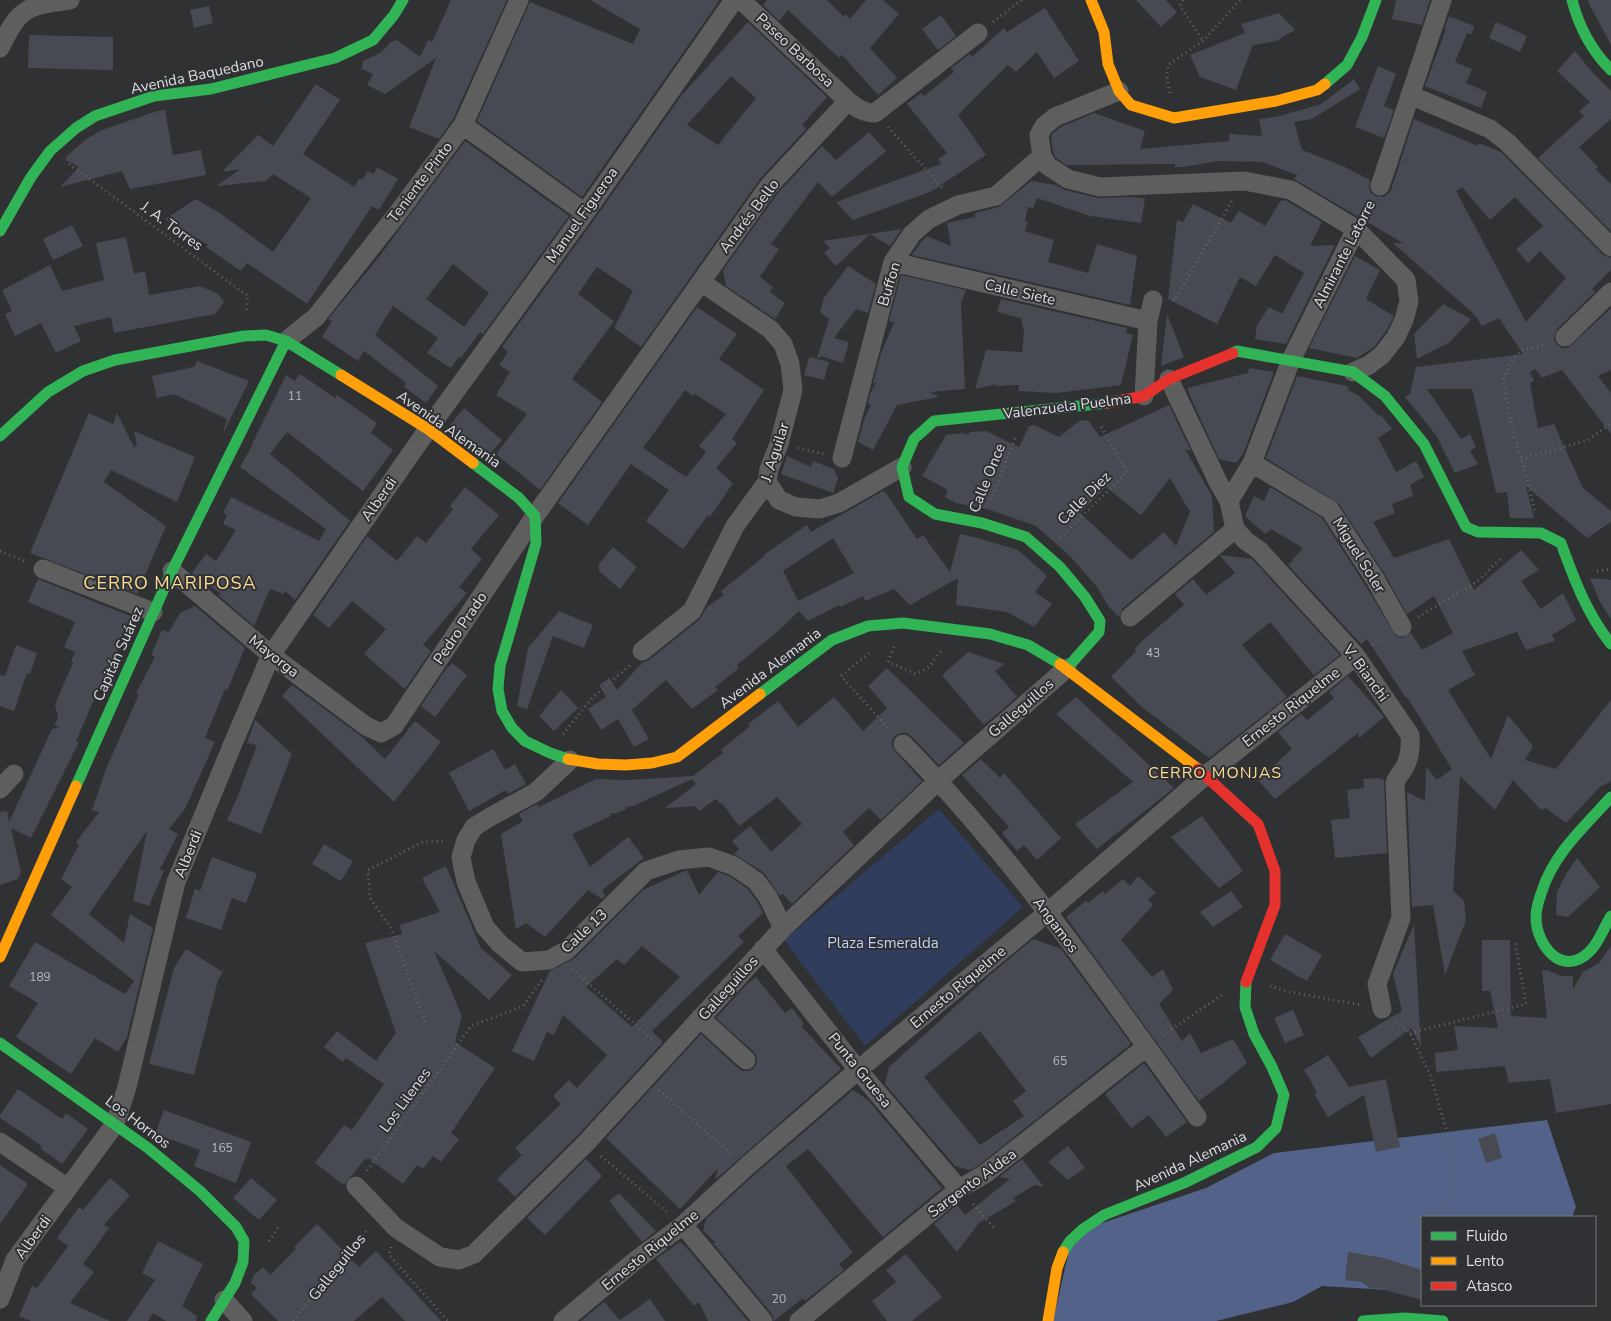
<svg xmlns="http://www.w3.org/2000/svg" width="1611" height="1321" font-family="'Nunito Sans',sans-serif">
<rect width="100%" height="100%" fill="#303133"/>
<path fill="#303d5d" d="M939,809L1023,907L865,1046L784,940Z"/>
<path fill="#536288" d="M1547,1120L1576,1207L1572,1217H1422V1292L1322,1286L1293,1302L1216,1321H1053L1073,1233L1206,1188L1274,1153Z"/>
<path fill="#474a53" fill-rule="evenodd" d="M451,0H507L453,119L439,139L409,127L436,58L385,94L367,85L373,74L362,69L363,61L380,53L391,42L397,40L420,57L428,40L432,42Z
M590,0H719L715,7L582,197L477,121L530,2L633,44L640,29Z
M767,0H827L844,17L846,14L850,19L866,0H883L899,14L870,48L897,78L878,95L842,55L839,58L788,10L779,21L763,5Z
M1136,0H1166L1177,12L1161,27Z
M1396,0H1430L1422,25L1392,19Z
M1588,0H1611V45L1589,4Z
M209,6L213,23L194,28L190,10Z
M1045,8L1079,61L1054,78L1037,52L1016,72L1008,65L958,115L986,155L932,191L853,220L836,202L941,164L938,159L947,153L907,104L921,93L924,96L954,72L951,68L970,54L972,57L1004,28L1007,32Z
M1279,13L1295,30L1276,41L1253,45L1236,90L1200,77L1190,55L1245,33L1241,24Z
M941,15L956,36L938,50L922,29Z
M1449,16L1474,26L1472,34L1467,33L1455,62L1472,69L1466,83L1487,92L1481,108L1425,86L1446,29H1444Z
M748,22L827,97L802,125L806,129L760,179L641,347L614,328L633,291L597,267L578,294L614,321L572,379L602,402L540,490L496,454L527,414L496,395L510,372L499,365L508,352L502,347L594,220L681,96ZM731,76L756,98L718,145L687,125Z
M1496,22L1527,36L1520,52L1489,38Z
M29,35L113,37V70L28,68Z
M1575,51L1592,72L1611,91V119L1579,147L1598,167L1595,169L1611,184V231L1538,158L1584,116L1579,111L1590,102L1557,71Z
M1378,66L1396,74L1384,106L1394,110L1384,138L1355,127Z
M1354,79L1360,89L1312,119L1294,122L1302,150L1343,166L1370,180L1369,188L1371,193L1376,196L1383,197L1388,194L1391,190L1414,119L1478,146L1479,143L1501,152L1603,255L1611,258V270L1592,289L1595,292L1557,329L1554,339L1557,345L1562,348H1568L1611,308V370L1598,376L1611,393V434L1562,370L1542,378L1535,369L1530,372L1534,381L1530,383L1538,428L1554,424L1583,488L1611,511V522L1587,538L1526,486L1534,518H1510L1507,492L1496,493L1472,389H1427L1461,439L1470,434L1476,447L1470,451L1478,464L1455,473L1436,435L1405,397L1410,394L1416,367L1523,354L1499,318L1482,326L1475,315L1393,243H1403L1294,179L1297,175L1262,162L1218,161L1183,167H1175V164L1066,165L1056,158L1053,152L1051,137L1053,133L1061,127L1094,113L1145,131L1140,149L1229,141V134L1262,136L1259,119L1280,116L1321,104ZM1462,187L1490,220L1515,197L1543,226L1516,249L1528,263L1540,251L1566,278L1526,322L1456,191Z
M316,84L340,100L303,154L354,187L359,179H363L368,171L374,174L377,167L398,179L379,210L372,206L307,304L247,263L241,271L206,247L208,245L165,219L196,199L221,214L273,252L311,198L273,174L266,181L216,186L241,169L222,172L258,135L273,146Z
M165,110L173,155L201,150L206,175L130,189L122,171L60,187L79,167L66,160V157L85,140L102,130L157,111Z
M869,132L886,151L832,197L818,182L771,244L779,249L760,277L773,287L770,292L785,303L775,319L726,286L723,270L778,193L822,146L836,160Z
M465,141L569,216L483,334L480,332L461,358L459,357L451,368L427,353L438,338L393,306L375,335L438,386L426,403L404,387L406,383L364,351L358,361L322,337L332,321L328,319L379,257ZM453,264L489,293L464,327L426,299Z
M1031,181L1056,185L1065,190L1098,198L1134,197L1145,199L1141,223L1090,216L1037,198L1033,208L1028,207L1025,221L1028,222L1025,231L1054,240L1048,262L1088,273L1097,244L1137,256L1130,305L912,255L921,242L927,236L951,246L947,223L975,217V213L999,207Z
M1281,200L1287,201L1322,222L1310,246L1335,245L1286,344L1255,339L1257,325L1269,307L1282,314L1304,273L1275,255L1256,286L1240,277L1217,324L1168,299L1177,220L1183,222L1193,204L1231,223L1239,211L1265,226Z
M72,225L83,246L53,260L43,239Z
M902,229L890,246L870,234L836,266L824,253L830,248L823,241Z
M126,237L134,274L145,271L149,295L200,286L218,294L224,302L215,314L114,333L111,317L74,326L81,341L56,353L41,323L15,336L5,314L12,311L2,290L50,265L62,291L104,280L96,243Z
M1355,256L1380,270L1366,299L1394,316L1386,331L1374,347L1357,358L1309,348Z
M848,266L876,284L868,313L856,309L834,338L849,342L843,363L821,356L819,358H817L829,319L820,312L824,298Z
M901,275L966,290L961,303L965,389L930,392L939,397L897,405L873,450L858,442L864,420L871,405L868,403L870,394L876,383H873L881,353L894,323L889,321Z
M1001,299L1127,328L1126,333L1133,335L1121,385L1057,393L1018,391L1019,385L996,386L997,384L975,389L986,350L1022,352L1024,332L1021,318L997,312Z
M1443,304L1471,319L1450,342L1417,359L1414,334Z
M697,307L737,334L719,359L764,390L732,439L737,443L716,468L733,483L710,517L708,515L683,549L646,521L669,490L631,464L588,525L558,503ZM685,390L693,396L695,394L726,414L699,446L706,452L686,477L643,448Z
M1167,314L1184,357L1161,366Z
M809,357L829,362L824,380L804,375Z
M197,361L249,381L224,432H223L227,419L174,394L157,398L152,376L194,367Z
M1249,368L1274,372L1243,454L1236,463L1219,459L1190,396L1187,388L1248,373Z
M300,374L335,398L337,395L377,423L371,433L393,450L363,491L287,432L270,454L350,521L295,600L285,591L283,594L270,589L254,626L218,595L221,594L192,573L206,554L216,561L236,530L223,524L227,515L223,513L231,497L319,541L326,529L240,467L253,444H252L286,375L295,381Z
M1297,376L1347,386L1349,388L1347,390L1358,395L1379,416L1381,415L1392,429L1378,438L1396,472L1416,461L1424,477L1410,485L1413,496L1392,504L1395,513L1373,522L1394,558L1449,539L1474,590L1521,550L1539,570L1521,581L1541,609L1563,593L1576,620L1552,635L1555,641L1526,650L1517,632L1462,651L1475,675L1448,690L1491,759L1508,715L1533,746L1525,760L1556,769L1611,700V781L1600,787L1566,823L1546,808L1541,810L1513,780L1495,810L1460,776L1453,891L1464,901L1466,920L1445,975L1433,905L1412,907L1407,792L1425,801L1426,767L1437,780L1452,769L1407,697L1406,698L1367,639L1361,644L1288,565L1291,562H1293L1292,560L1303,548L1271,529L1265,534L1245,516L1254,496L1264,501L1270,487L1322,518L1365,585L1396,636L1402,638L1411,633L1422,650L1453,633L1434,596L1407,614L1384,573L1339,504L1266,458Z
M1169,405L1191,451L1185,449L1212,496L1214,532L1123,608L1119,617L1109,607L1097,587L1071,557L1036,526L987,509L956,503L945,497L948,490L922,476L946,435L963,433L968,435L970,432L986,431L1019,447L1029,426L1034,425L1059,437L1079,421L1088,420L1100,437ZM1170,478L1190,512L1176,546L1164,532L1131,560L1080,513L1106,487L1141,515Z
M464,408L502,440L488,456L450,425Z
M89,413L113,424L117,413L134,447L137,446L134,431L195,457L177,502L111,470L104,482L166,526L137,594L30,553Z
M787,456L811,467L813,461L834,469L838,479L833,493L781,474Z
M465,487L499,515L471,549L482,559L459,587L467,593L423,645L431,651L405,689L364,654L386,629L352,601L329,628L313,615L367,536L397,561L417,536L426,543L453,509L450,506Z
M883,491L886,493L917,539L923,535L950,572L960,534L978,538L1018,550L1047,576L1035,592L1052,604L1034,627L1007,612L956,605L958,578L910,605L894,589L865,601L863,596L840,607L839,605L808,621L799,611L778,631L737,665L739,668L715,687L718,690L692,709L666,680L632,710L649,739L634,747L618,719L601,730L588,709L606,697L599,685L609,678L617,690L643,662L649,660L699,620L707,607L724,595L721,591L762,558L765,554L807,525L811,532ZM833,538L854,573L798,601L783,571Z
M613,547L637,567L620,589L599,571V564Z
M1221,555L1252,559L1340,655L1314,675L1270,622L1242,645L1287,697L1209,758L1142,707L1111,677L1136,651L1134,650L1142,641L1184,605L1175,594L1193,579L1206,595L1235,573L1220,556Z
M1590,578L1611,580V619L1600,602Z
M38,579L135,618L123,644L120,643L101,691L98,690L76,741L79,742L31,838L11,828L21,872L18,879L0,885V812L7,811L9,822L52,729L60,727L54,725L58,718L55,704L73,663L71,662L75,652L64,647L75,622L28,602Z
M195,606L245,648L227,691L225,689L205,738L215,742L185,809L169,829L178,834L160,869L164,871L149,906L133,901L147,831L89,914L124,943L130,914L153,928L127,1037L118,1052L95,1038L71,1074L16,1037L38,1003L9,986L35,942L125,994L134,981L51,915L72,887L61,879L79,845L76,842L99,812L92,810L106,769L139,694L136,693L155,657L151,655L162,630L169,632L180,613Z
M559,611L593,625L584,648L553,636L527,709L517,706L528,648Z
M16,645L37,653L30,674L27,673L14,711L0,706V675L5,676Z
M968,652L1005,664L995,671L1017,697L984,725L942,675Z
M452,663L467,675L435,717L421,706L448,666L449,667Z
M887,668L964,743L939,765L911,736L907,733H901L895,736L892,740V746L895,751L922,781L881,820L869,808L843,832L854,845L792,904L783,894L780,896L763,872L734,854L739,849L732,841L750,826L771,852L802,824L777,797L739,826L722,803L720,804L716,799L699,811L695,806L665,808L696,784L692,779L633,806L626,807V809L617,813L609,814L611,816L572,834L590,867L628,837L644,858L602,890L605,896L602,899L588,890L545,937L526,923L516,929L501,834L523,821L519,814L537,804L539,807L596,779L627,780L693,776L723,753L721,750L750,726L748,724L778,701L798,727L834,697L863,731L887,708L868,686Z
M1348,676L1384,717L1359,738L1358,733L1275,799L1258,780L1292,749L1278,732L1301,714L1307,720L1334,698L1329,692Z
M292,685L361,736L385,759L415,721L441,742L394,802L282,696Z
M561,690L578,708L554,731L539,716Z
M1076,697L1174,788L1097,849L1075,824L1133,782L1056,714Z
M255,720L292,754L261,834L227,820L237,798L257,745L247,743Z
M493,749L505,770L515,764L526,784L508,794L506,790L469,811L449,773Z
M981,759L1000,778L1004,773L1061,838L1037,860L1024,845L1017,851L1002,833L1009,827L962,775Z
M1379,778L1384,780L1387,853L1335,858L1331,820L1350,818L1347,790L1364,788L1363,779Z
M1202,816L1243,871L1219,888L1171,837Z
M324,844L353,861L341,881L312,864Z
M212,857L257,874L246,903L232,898L221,930L186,918L195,889L200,891Z
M1577,858L1600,887L1568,917L1556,915L1557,892L1566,874Z
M446,866L481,948L512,975L489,1000L434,951L462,1016L455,1042L495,1068L451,1133L459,1139L441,1162L433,1156L423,1169L417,1165L403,1184L368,1158L366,1160L365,1159L344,1185L315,1163L344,1125L352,1130L384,1084L346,1058L343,1062L324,1047L337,1031L376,1061L396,1033L365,943L402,934L400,925L440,912L422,878Z
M687,870L699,895L718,872L729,876L748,889L758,903L763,913L738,936L744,942L652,1031L663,1042L578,1135L515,1197L497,1179L522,1155L515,1148L561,1104L553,1096L569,1080L577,1088L607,1055L563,1015L554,1035L547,1032L534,1061L512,1051L550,971L575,958L643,890ZM642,946L680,977L632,1027L586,987L617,959L624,965Z
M1138,876L1156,893L1148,899L1153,905L1121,940L1152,977L1163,969L1173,990L1159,1004L1182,1041L1190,1033L1201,1053L1233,1039L1247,1063L1222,1084L1199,1101L1066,917L1086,901L1088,903L1103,891L1105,894L1123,879L1130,886Z
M1231,891L1243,907L1213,927L1200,912Z
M1414,924L1421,1047L1411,1028L1371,1058L1358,1037L1402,1011L1393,974Z
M1285,934L1322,955L1307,981L1270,960Z
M1033,939L1061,949L1131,1044L979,1165L970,1170L955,1166L885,1084L889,1067L990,975ZM980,1031L1026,1091L1013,1101L1024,1116L980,1145L924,1077Z
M1482,940H1510L1511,1016L1547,1018L1542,971L1547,970L1561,976H1573V989L1583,972L1599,963L1611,946V1104L1556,1113L1550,1079L1509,1083L1505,1066L1436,1072L1435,1053L1458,1050L1454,1026L1498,1028L1490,991H1482Z
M186,949L223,972L218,980L194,1075L149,1064L174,968Z
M756,977L785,1013L792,1008L804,1024L801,1026L841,1069L715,1180L718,1168L680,1209L606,1138L701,1034L739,1069L743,1071H749L754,1068L757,1062V1057L754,1052L716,1018L747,984Z
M1293,1010L1304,1035L1285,1043L1274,1018Z
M1328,1055L1349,1087L1386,1079L1400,1147L1376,1152L1364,1095L1328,1117L1314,1094L1317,1092L1304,1070Z
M1144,1063L1187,1122L1166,1137L1149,1115L1131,1128L1105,1094Z
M18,1089L62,1119L66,1113L88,1129L62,1164L40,1148L42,1146L0,1118V1115Z
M853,1090L868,1100L942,1188L883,1237L808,1149L786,1166L853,1253L839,1264L844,1270L805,1301L803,1298L774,1321L772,1314L713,1243H716L703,1231L706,1219L754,1175Z
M164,1110L251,1142L236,1183L194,1166L200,1150L155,1134Z
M1495,1133L1502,1158L1486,1163L1478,1139Z
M1068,1146L1085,1168L1068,1180L1048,1162Z
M586,1159L602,1176L545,1235L527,1218Z
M1022,1159L1044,1187L1035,1185L1013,1198L1016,1201L979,1223L957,1252L934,1224L957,1205L965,1215L1010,1179L999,1177Z
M0,1165L28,1184L0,1224Z
M110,1178L130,1195L104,1225L109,1228L83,1264L94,1272L70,1303L110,1321H31L19,1316L32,1286L37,1288L68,1246L57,1238L79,1207L83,1210Z
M251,1178L277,1200L259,1220L233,1198Z
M619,1193L656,1231L642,1242L609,1201Z
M317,1224L359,1267L376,1251L441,1321H405L382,1297L354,1321H278L251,1294L257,1288L251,1283L254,1275L263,1267L270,1275L296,1249L294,1247Z
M158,1241L203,1264L182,1306L197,1316L196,1321H166L153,1313L148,1321H127L155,1280L142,1273Z
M680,1242L686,1247L748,1321H708L699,1302L694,1306L656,1259Z
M1348,1252L1384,1258L1422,1270V1300L1377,1288L1371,1289L1362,1282L1345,1280Z
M906,1254L942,1297L912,1321H887L872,1301L896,1282L886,1270Z
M650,1299L665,1321H581L604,1302L620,1320Z"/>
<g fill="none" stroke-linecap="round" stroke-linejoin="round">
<path stroke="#656566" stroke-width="3" stroke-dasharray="1 4" stroke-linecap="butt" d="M1183,0L1180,6L1203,41
M993,22L1022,0
M1170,93L1167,79L1168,65L1203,41L1240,0
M888,127L944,190
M69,164L248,296L246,312
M1173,300H1175L1232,201
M798,448L824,454
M1521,459L1588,440L1611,423
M991,500L1016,436
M1535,510L1510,418L1503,382L1509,365L1516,356L1523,350L1548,344
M1060,538L1127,472L1101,426
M0,551L26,562
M1597,571L1611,569
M1418,617L1478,581L1502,557
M1373,645L1385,638
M894,647L888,662L916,674L929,667L941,651
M869,653L841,676L890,730
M563,734L592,698L630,665
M572,969L654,1041
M1270,986L1284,991L1362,1005
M1396,1021L1410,1033L1431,1077L1452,1150L1453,1188L1446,1206L1413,1221
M425,1022L392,930L370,898L368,870L423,842L445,841
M1410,1033L1526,1004L1515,942
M1163,1035L1222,995
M659,1090L731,1154
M601,1156L667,1212
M367,1171L471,1026L523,1006L542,980
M973,1204L996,1230
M269,1241L279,1226
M391,1247L389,1255L448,1321
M293,1321L368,1229"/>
<path stroke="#5e5e5f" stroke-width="19" d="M741,0L848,101C857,108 863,113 875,113L978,33
M0,48C20,7 26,6 70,0
M1119,91L1055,117L1044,126L1039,135L1042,156L1048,166L1068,179L1100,187L1244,181L1291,190L1356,229L1406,280L1409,301L1404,320L1396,337L1382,355L1369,365L1353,372
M1410,95L1490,129L1507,142L1611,247
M463,125L585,213
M1380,186L1442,0
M893,262L1148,321
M1565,337L1611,292
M286,341L316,317L398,213L463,125L519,0
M1169,379L1219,484L1229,501L1235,529L1246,541L1259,550L1356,656L1410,735C1411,747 1410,759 1403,770C1399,775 1397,777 1395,783L1401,918L1377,984L1382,1009
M1144,396L1148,321L1153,300
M842,458L893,262L912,234L929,219L958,205L996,196L1042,156
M1252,463L1330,510L1375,579L1402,627
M767,482L779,500L796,507L820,509L839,503L902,467
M1229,501L1252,463L1291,360L1356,229
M43,569L153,612
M172,571L271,655L366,726L381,733L394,726L535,516L769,186L848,101
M1130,617L1235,529
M642,651L692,611L735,526L767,482L769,469L779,444L793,390L790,364L783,344L770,329L701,282
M903,744C1014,857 1105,989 1197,1117
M570,760L536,792L490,817L474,827L466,840L461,857L466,882L485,927L500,944L522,962L549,960L567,950L646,871L679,860L709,857L734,866L756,881L768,897L783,928
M0,789L14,774
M763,949L858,1070L959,1189
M700,1018L746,1060
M0,1142L68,1188
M356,1186L396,1228L440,1257L459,1260L474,1254L586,1143L783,928L939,780L1067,668
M683,1225L763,1321
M0,1299L15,1260L115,1124L127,1087L176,882L234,741L271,655L428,429L585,213L734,0
M224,1300L243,1321
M563,1321L636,1260L683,1225L746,1167L858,1070L1048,912L1206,775L1356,656
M799,1321L959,1189L985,1174L1146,1047"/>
<path stroke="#30b455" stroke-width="11" d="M1572,0C1579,27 1591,50 1611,70
M1325,84L1347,65L1362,37L1376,0
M0,231L31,177L50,151L76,128L95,116L154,96L211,89L335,58L373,40L394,15L403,0
M1233,353L1237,351L1353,372L1385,396L1424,444L1466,527L1478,532L1541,533L1561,543C1574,579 1587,614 1611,644
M0,436L48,392L83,371L115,360L244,336L266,335L286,341L341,375
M473,463L519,498L535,516L536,543L500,666L498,689L502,711L512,728L525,741L550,753L568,759
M1067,668L1099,632L1100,621L1085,597L1060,567L1026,537L982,523L935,514L909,497L902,467L914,439L934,421L1107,403
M760,694L832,640L868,626L903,623L990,634L1028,645L1060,664
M76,786L172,571L286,341
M1611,797C1585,826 1554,853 1542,891C1539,899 1536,908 1536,917C1536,945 1562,978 1589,952C1599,943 1604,927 1611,916
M0,1043L148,1148L200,1191L236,1227L244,1241L243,1262L235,1283L211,1321
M1063,1252L1070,1241L1083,1229L1104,1215L1184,1183L1257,1147L1276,1128L1284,1095L1272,1067L1254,1034L1245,1007L1246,982
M1363,1321L1405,1318L1443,1321"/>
<path stroke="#ff9f0a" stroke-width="11" d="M1091,0L1104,32L1108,64L1119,91L1131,105L1174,118L1276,101L1317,90L1325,84
M341,375L428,429L473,463
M1060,664L1198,769
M568,759L598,764L626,765L652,763L677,757L760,694
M0,957L76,786
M1048,1321L1057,1268L1063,1252"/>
<path stroke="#e5322d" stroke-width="11" d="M1107,403L1144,396L1169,379L1233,353
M1198,769L1258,824L1275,871V905L1246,982"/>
</g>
<g text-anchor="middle" stroke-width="4" stroke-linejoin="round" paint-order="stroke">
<g font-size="12" fill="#b8babe">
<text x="295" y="400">11</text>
<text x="1153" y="657">43</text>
<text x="40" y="981">189</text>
<text x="1060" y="1065">65</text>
<text x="222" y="1152">165</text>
<text x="779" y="1303">20</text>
</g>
<g font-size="15" fill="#dedfe1" stroke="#2f3134">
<text transform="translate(795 50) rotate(43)" y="5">Paseo Barbosa</text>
<text transform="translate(197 75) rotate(-12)" y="5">Avenida Baquedano</text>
<text transform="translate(420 182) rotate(-53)" y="5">Teniente Pinto</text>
<text transform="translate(582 215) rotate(-55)" y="5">Manuel Figueroa</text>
<text transform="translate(749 216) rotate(-53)" y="5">Andrés Bello</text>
<text transform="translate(172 226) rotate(36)" y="5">J. A. Torres</text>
<text transform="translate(1344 254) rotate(-63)" y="5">Almirante Latorre</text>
<text transform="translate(889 284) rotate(-73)" y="5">Buffon</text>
<text transform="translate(1020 292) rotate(13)" y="5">Calle Siete</text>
<text transform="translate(1067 406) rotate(-7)" y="5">Valenzuela Puelma</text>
<text transform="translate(449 429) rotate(35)" y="5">Avenida Alemania</text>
<text transform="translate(775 452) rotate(-72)" y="5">J. Aguilar</text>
<text transform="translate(987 478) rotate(-68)" y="5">Calle Once</text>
<text transform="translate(1084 498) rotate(-45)" y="5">Calle Diez</text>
<text transform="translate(379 499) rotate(-55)" y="5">Alberdi</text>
<text transform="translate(1359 555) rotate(58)" y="5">Miguel Soler</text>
<text transform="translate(460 628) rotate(-56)" y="5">Pedro Prado</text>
<text transform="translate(118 654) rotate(-66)" y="5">Capitán Suárez</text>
<text transform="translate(274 656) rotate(38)" y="5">Mayorga</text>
<text transform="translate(770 668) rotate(-37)" y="5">Avenida Alemania</text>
<text transform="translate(1366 673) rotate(54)" y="5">V. Bianchi</text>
<text transform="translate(1291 707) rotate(-38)" y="5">Ernesto Riquelme</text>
<text transform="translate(1021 708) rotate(-41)" y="5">Galleguillos</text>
<text transform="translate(188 854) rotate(-68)" y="5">Alberdi</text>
<text transform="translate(1056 925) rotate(53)" y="5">Angamos</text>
<text transform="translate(584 931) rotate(-43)" y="5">Calle 13</text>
<text transform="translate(958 987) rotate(-40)" y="5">Ernesto Riquelme</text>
<text transform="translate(728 988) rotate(-48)" y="5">Galleguillos</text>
<text transform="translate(860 1070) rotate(51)" y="5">Punta Gruesa</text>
<text transform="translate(405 1100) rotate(-54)" y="5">Los Lilenes</text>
<text transform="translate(138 1122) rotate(37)" y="5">Los Hornos</text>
<text transform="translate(1190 1161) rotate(-25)" y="5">Avenida Alemania</text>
<text transform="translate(972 1183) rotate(-36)" y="5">Sargento Aldea</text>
<text transform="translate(33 1237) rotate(-54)" y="5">Alberdi</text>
<text transform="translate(650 1250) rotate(-39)" y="5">Ernesto Riquelme</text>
<text transform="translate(337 1267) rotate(-51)" y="5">Galleguillos</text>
</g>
<g font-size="15" fill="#bed1fa" stroke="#2f3134">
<text x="883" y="948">Plaza Esmeralda</text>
</g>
<g font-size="16" letter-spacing="1" fill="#fedc92" stroke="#2f3134">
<text x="1215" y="778">CERRO MONJAS</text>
</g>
<g font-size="18" letter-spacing="1" fill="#fedc92" stroke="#2f3134">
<text x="170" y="589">CERRO MARIPOSA</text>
</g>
</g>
<rect x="1421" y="1216" width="175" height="90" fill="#2f3134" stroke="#757779"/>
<rect x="1431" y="1232" width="25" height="8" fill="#30b455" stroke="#757779"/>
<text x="1466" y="1241" font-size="15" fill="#dedfe1">Fluido</text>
<rect x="1431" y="1257" width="25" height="8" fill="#ff9f0a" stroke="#757779"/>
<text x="1466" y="1266" font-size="15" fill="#dedfe1">Lento</text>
<rect x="1431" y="1282" width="25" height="8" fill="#e5322d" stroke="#757779"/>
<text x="1466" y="1291" font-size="15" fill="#dedfe1">Atasco</text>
</svg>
